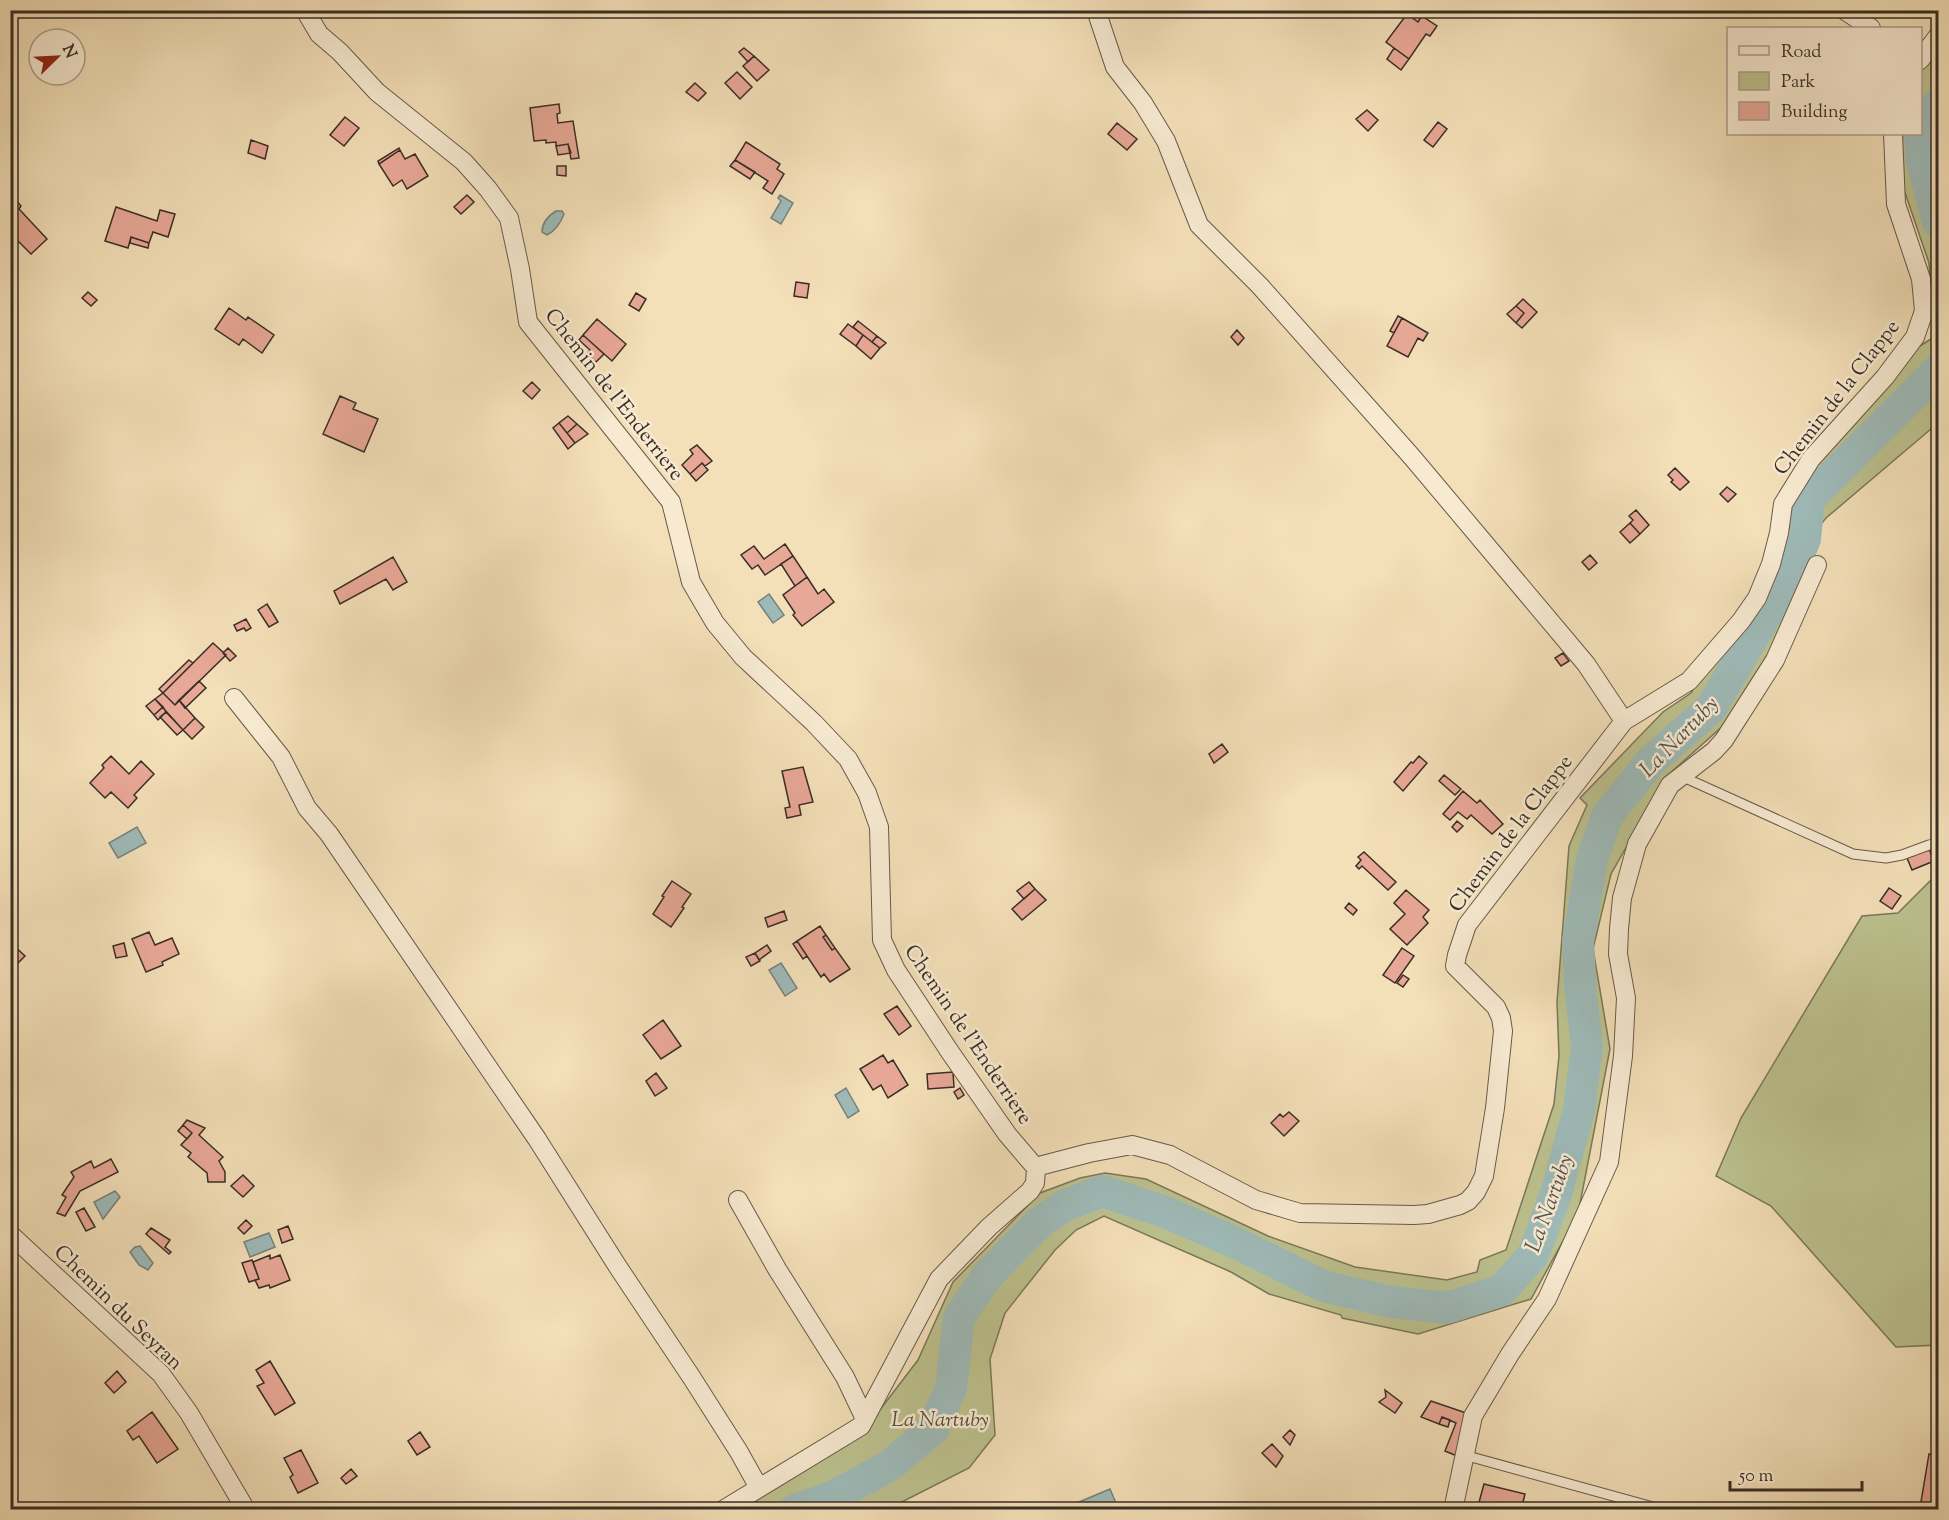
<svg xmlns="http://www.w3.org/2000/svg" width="1949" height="1520" font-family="'Sorts Mill Goudy',serif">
<rect width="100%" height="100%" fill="#f3dfb8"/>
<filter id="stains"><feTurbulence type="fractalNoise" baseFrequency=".00333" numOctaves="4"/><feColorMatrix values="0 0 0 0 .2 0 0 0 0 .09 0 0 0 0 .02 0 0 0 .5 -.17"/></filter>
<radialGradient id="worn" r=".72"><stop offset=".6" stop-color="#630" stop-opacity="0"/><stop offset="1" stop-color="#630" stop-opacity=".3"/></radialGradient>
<path fill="#bcc18e" stroke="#7a785a" stroke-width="1.5" d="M1938,44V423L1826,518L1809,539L1814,561L1771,656L1735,715L1667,776L1611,874L1593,949L1610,1049L1578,1214L1531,1299L1418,1334L1342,1318L1341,1315L1269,1294L1231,1272L1104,1216L1076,1230L1055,1250L1005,1313L990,1359L995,1435L969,1468L888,1509L739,1510L863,1432L918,1360L953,1282L1040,1193L1080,1178L1105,1173L1146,1179L1268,1236L1355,1267L1447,1280L1477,1272L1480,1260L1506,1250L1554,1104L1559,1056L1557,1002L1569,846L1587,805L1580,798L1663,712L1691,693L1764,574L1777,565L1790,525L1783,511L1890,365L1934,337L1929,263L1898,172L1903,134H1920L1921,69Z
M1938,873V1345L1896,1347L1771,1206L1716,1176L1741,1118L1862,916L1898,913Z"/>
<path fill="#9ebab8" stroke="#76827d" stroke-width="1.5" d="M780,195L793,203L781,224L771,218L781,201L778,198Z
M556,211H562L564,214C561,222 555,231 547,235L542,232C542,223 548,216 556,211Z
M769,594L784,615L773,623L758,602Z
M137,827L146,843L118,858L109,843Z
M781,963L797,988L785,996L769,970Z
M846,1088L859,1111L848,1118L835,1095Z
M115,1191L120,1197L103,1219L94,1202Z
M269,1233L275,1247L250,1257L244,1242Z
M140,1246L153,1263L148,1270L139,1265L130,1252L135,1247Z
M1110,1489L1118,1508L1114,1510L1074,1509L1072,1505Z"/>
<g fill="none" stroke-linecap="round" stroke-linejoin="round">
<path stroke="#9ebab8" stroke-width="32" d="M1920,132L1938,104
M1920,134L1922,162L1938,222
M795,1510L834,1496L889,1466L933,1429L951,1388L959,1317L987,1276L1039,1223L1064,1206L1102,1191L1165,1212L1234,1242L1323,1286L1386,1301L1447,1308L1502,1290L1533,1255L1556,1194L1579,1110L1587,1046L1581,995L1578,942L1592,859L1607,816L1651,761L1711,708L1791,573L1805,539L1809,499L1938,370"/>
</g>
<path fill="#e8a897" stroke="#392e25" stroke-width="1.5" d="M1410,10H1426L1418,22L1407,14Z
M1407,14L1418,22L1422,16L1437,26L1430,36L1426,34L1409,59L1386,42Z
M744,48L754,56L748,62L739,52Z
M1394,48L1409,59L1401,70L1387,59Z
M754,56L769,70L757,81L743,66Z
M737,72L752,87L740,99L725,83Z
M695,83L706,93L698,101L686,92Z
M559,104L560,113L557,114L558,123L573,121L579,158L571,159L568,144L556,146V142L546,143V140L534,141L530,108Z
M1367,110L1378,120L1368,131L1356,119Z
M345,117L359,128L344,146L330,135Z
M1438,122L1447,129L1433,147L1424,140Z
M1117,123L1137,139L1127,150L1108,134Z
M251,140L268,146L265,159L248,153Z
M746,142L780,164L777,169L784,174L772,194L763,188L768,181L735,160Z
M568,144L571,153L558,155L556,146Z
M399,148L400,150L379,164L378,161Z
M400,150L405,159L415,154L428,176L407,189L402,180L393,186L379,164Z
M735,160L755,172L750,179L730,166Z
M557,166H566V176L557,175Z
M12,195L21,206L19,209L47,239L31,254L10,233Z
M467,195L474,202L461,214L454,207Z
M116,207L157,221L160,210L175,214L168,237L153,232L149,243L131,237L128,248L105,241Z
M131,237L149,243L148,248L130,243Z
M796,282L809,284L807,298L794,296Z
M88,292L97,300L91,306L82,298Z
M636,293L646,299L639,311L629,305Z
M1523,299L1537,312L1522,328L1516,323L1524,313L1516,306Z
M1516,306L1524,313L1516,323L1507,314Z
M229,308L246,320L248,317L274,335L262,353L243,339L239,345L215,329Z
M1398,316L1402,318L1394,333L1390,331Z
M1402,318L1428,333L1423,341L1418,338L1408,357L1387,346Z
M597,319L626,344L612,361L583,335Z
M858,321L877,336L872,342L853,327Z
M848,324L863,335L856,346L840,334Z
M1237,330L1244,338L1238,345L1231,337Z
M583,335L604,354L596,362L587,354L590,350L579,340Z
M863,335L880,348L871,359L856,346Z
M877,336L886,343L880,348L872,342Z
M532,382L540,390L532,399L523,391Z
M340,396L356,403L353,409L378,419L364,452L323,434Z
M568,416L577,424L567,433L559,423Z
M559,423L575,443L568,449L553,428Z
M577,424L588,434L575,443L567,433Z
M697,445L712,461L705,466L702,463L690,474L682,465L693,454L690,450Z
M702,463L708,470L696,481L690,474Z
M1675,468L1689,482L1680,490L1671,482L1673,480L1668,475Z
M1727,487L1736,494L1728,502L1720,494Z
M1636,510L1649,525L1640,534L1630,523L1633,520L1629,516Z
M1630,523L1640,534L1630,543L1620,532Z
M785,544L793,556L765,575L758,565L752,569L741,555L754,546L764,559Z
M1590,555L1597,563L1589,570L1582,562Z
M793,556L807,577L795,586L781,564Z
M393,557L407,582L393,590L386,579L340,604L334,591Z
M807,577L818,594L824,589L834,602L802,626L793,615L795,613L783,595Z
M267,604L278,622L269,627L258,610Z
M246,619L251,628L246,631L244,628L237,631L234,625Z
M213,643L226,655L175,705L163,693Z
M228,648L236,656L230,661L223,653Z
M1563,653L1569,661L1561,666L1555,658Z
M189,660L193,663L163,693L159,689Z
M199,681L206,688L185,708L179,700Z
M163,693L175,705L179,700L195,718L183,730L155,699Z
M155,699L163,707L154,715L146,706Z
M163,707L166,712L158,720L154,715Z
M166,712L183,730L177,735L160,717Z
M195,718L204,727L192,739L183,730Z
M1222,744L1228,752L1214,763L1209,754Z
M111,756L129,774L141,761L154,774L134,795L137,798L128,808L111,792L105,798L90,783L104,768L102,765Z
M1419,756L1427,763L1403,791L1394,782L1411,762L1413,763Z
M803,767L813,802L799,805L801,815L787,818L785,808L790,807L782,771Z
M1444,775L1461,789L1455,795L1439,781Z
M1463,791L1477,803L1480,800L1503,824L1492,834L1471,815L1467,819L1458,812L1450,820L1443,814Z
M1457,821L1463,826L1457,832L1452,827Z
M1929,849L1934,861L1912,870L1907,858Z
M1364,852L1396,882L1388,890L1362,866L1359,869L1356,866L1361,860L1358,857Z
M672,881L691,894L682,907L684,908L671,927L653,914L664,897L662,896Z
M1029,882L1035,889L1024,899L1017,891Z
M1889,888L1901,896L1892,909L1880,901Z
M1035,889L1046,900L1022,920L1012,909Z
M1406,890L1429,910L1423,917L1428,923L1407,945L1390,929L1405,914L1394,903Z
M1349,903L1357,910L1353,915L1345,908Z
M784,911L787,920L768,927L765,918Z
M820,926L826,935L823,937L832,950L835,948L850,969L830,982L824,974L821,977L797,941Z
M149,932L155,945L172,938L179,954L162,962L163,965L146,972L132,939Z
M826,935L835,948L832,950L823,937Z
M797,941L807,956L803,959L793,944Z
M10,942L25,956L10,971Z
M124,943L127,956L116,958L113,946Z
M767,945L771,951L759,960L755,953Z
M1402,948L1414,956L1395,983L1383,975Z
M755,953L760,961L751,966L746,957Z
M1403,975L1409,979L1403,987L1397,983Z
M897,1006L911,1026L899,1035L884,1014Z
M663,1020L681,1046L661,1059L643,1035Z
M883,1055L888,1063L893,1060L908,1085L888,1098L881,1085L873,1090L860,1069Z
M953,1072L954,1087L928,1089L927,1074Z
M656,1073L667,1088L655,1096L646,1081Z
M960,1088L964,1095L958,1099L954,1092Z
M1289,1112L1299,1121L1284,1136L1271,1123L1280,1114L1283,1117Z
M187,1120L205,1128L199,1135L223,1157L219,1161L225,1172V1182H208L207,1173L188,1157L191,1153L181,1145L192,1133L183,1125Z
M183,1125L192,1133L187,1139L178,1131Z
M111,1159L118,1172L80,1191L65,1216L57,1213L66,1197L62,1195L74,1177L71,1172L91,1161L94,1168Z
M243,1175L254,1186L243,1197L231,1186Z
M84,1208L95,1227L86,1231L76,1212Z
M246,1220L252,1226L244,1234L238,1228Z
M288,1226L293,1239L282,1243L278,1230Z
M151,1228L170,1240L165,1247L171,1252L169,1254L146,1234Z
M270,1255V1259L280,1255L290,1280L270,1288L269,1285L259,1288L255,1280L259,1279L253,1262Z
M252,1260L259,1279L249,1282L242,1263Z
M270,1361L295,1403L275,1415L257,1386L264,1383L256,1370Z
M117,1371L126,1382L114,1393L105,1383Z
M1385,1390L1402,1403L1395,1413L1379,1402L1386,1397Z
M1431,1401L1469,1414L1457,1456L1445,1451L1456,1423L1442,1417L1439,1424L1421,1417Z
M152,1412L178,1449L157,1463L139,1436L133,1440L127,1431Z
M1442,1417L1450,1420L1448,1427L1439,1424Z
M1290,1430L1295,1435L1290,1445L1283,1437Z
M420,1432L430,1447L417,1455L408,1441Z
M1272,1444L1283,1456L1276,1467L1262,1453Z
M301,1450L318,1483L298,1493L290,1477L293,1475L284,1458Z
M1929,1454L1938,1455V1505L1921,1502Z
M351,1469L357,1476L346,1484L341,1478Z
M1484,1484L1525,1494L1521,1510H1492L1478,1506Z"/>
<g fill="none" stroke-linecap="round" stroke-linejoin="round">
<defs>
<path id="lane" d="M1681,776L1853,854L1886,858L1902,855L1929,845L1938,843
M1464,1455L1664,1510"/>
<path id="street" d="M305,10L319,34L340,52L377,92L464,162L488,189L509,218L520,269L528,322L671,502L691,582L715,623L743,657L814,723L848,759L867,793L879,827L882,940L896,970L950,1052L1007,1134L1036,1168
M1096,10L1115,67L1143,103L1166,141L1199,225L1260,286L1412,457L1586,664L1624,721
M1844,10L1871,28
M1920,60L1938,36
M234,698L281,757L307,808L329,834L537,1139L618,1267L692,1378L739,1452L759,1488
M738,1200L777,1269L845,1377L865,1419
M10,1234L161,1374L189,1413L246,1510
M723,1510L861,1426L939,1279L989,1227L1030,1191L1035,1183L1036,1168L1043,1165L1089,1153L1132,1145L1170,1155L1256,1200L1300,1213L1414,1215L1428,1214L1460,1205L1468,1201L1476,1192L1484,1176L1495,1108L1503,1031L1501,1018L1496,1007L1455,966L1457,955L1467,925L1624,721L1689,681L1741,621L1757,598L1771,564L1779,533L1783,504L1811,459L1885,377L1915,337L1924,311L1921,279L1896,204L1893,134
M1453,1510L1473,1416L1510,1354L1547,1299L1609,1162L1623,1056L1626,998L1618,954L1619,929L1622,898L1637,844L1670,785L1714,751L1724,740L1775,660L1817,565"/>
</defs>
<use href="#lane" stroke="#685a4a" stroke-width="11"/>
<use href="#street" stroke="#685a4a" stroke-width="20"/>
<use href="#lane" stroke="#f7ead1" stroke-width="9"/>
<use href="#street" stroke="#f7ead1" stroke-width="18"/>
</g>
<g text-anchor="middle" stroke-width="5" stroke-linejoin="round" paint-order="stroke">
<g font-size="21" fill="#392e25" stroke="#f7ead1">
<text transform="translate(615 394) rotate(52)" y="7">Chemin de l'Enderriere</text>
<text transform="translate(1836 397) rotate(-52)" y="7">Chemin de la Clappe</text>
<text transform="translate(1510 833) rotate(-53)" y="7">Chemin de la Clappe</text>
<text transform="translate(969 1034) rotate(56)" y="7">Chemin de l'Enderriere</text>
<text transform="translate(119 1307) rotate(44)" y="7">Chemin du Seyran</text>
</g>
<g font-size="21" font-style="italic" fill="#534b3a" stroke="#f7ead1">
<text x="940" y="1426">La Nartuby</text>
</g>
<g font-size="22" font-style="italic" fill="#52514a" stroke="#f7ead1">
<text transform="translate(1678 736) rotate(-46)" y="8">La Nartuby</text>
<text transform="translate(1548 1203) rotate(-70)" y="8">La Nartuby</text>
</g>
</g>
<rect width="1949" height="1520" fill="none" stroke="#f3dfb8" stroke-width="36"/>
<rect x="12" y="12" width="1925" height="1496" fill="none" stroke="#392e25" stroke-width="3"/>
<rect x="18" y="18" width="1913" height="1484" fill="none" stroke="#392e25" stroke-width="1.5"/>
<rect x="1727" y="27" width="195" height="108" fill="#f7ead1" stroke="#ab9f8c" stroke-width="1.5"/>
<rect x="1739" y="46" width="30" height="9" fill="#f7ead1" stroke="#ab9f8c" stroke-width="1.5"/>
<text x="1781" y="57" font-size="18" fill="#392e25">Road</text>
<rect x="1739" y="72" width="30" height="18" fill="#bcc18e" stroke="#ab9f8c" stroke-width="1.5"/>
<text x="1781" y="87" font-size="18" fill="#392e25">Park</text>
<rect x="1739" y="102" width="30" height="18" fill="#e8a897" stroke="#ab9f8c" stroke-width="1.5"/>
<text x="1781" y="117" font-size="18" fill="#392e25">Building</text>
<g transform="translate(57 57) rotate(66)"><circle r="28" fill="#f7ead1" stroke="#ab9f8c" stroke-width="1.5"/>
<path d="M0-4.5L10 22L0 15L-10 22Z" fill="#8f2418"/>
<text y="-9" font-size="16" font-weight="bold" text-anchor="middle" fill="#392e25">N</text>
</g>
<path d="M1730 1481v9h132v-9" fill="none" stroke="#392e25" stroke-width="3"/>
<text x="1739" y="1481" font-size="18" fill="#392e25" stroke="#f7ead1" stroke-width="4.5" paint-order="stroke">50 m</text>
<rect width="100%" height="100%" filter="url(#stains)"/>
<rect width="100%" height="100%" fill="url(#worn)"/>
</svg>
